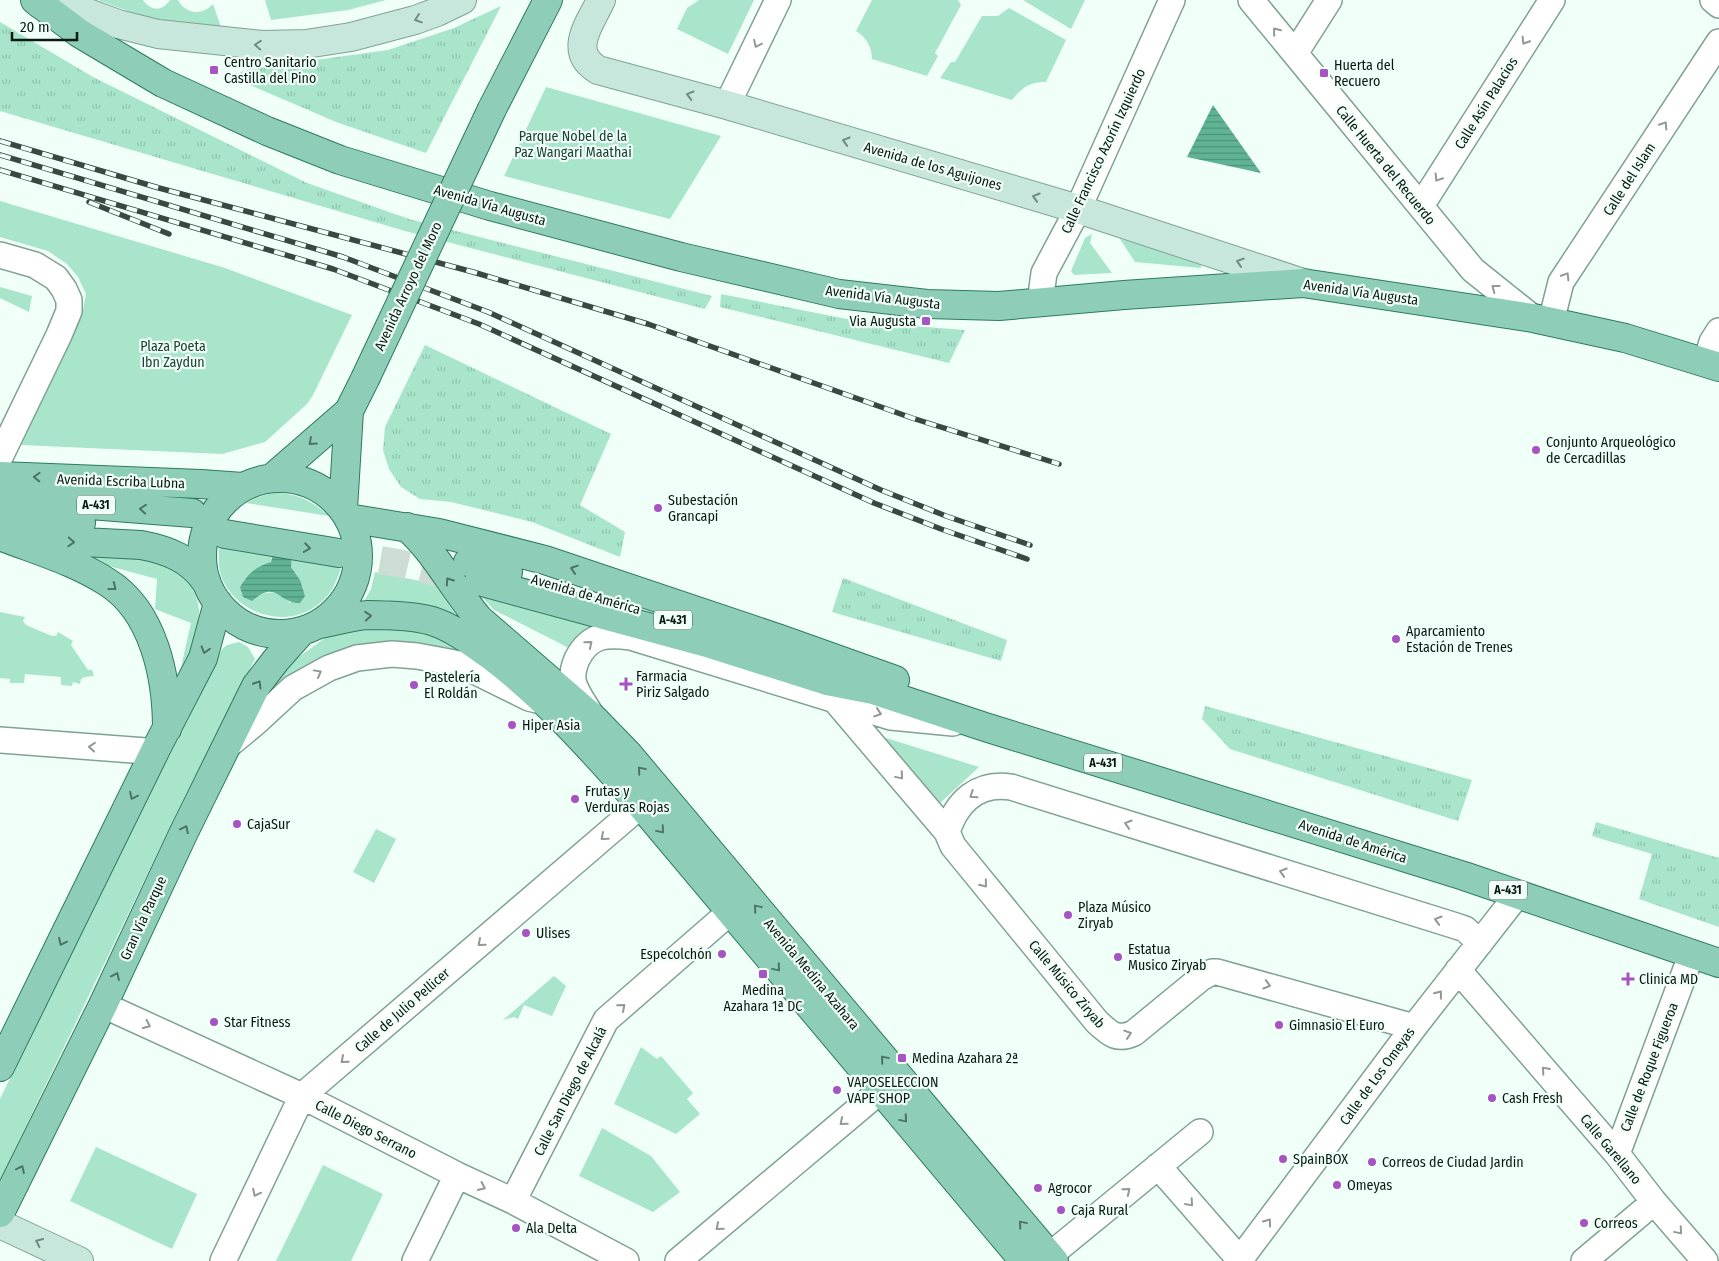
<svg xmlns="http://www.w3.org/2000/svg" width="1719" height="1261" font-family="'Fira Sans Condensed',sans-serif">
<defs>
<pattern id="grass-tufts" width="24" height="20" patternUnits="userSpaceOnUse" patternTransform="scale(1.25)"><rect width="24" height="20" fill="#a8e5cb"/><path d="M3 7l-1-3M5 7V3M7 7l1-3M15 17l-1-3M17 17v-4M19 17l1-3" fill="none" stroke="#8fc4ad"/></pattern>
<pattern id="water-rules" width="6" height="5" patternUnits="userSpaceOnUse" patternTransform="scale(1.25)"><rect width="6" height="5" fill="#60b494"/><path d="M0 2.5h6" fill="none" stroke="#4d9278"/></pattern>
</defs>
<rect width="100%" height="100%" fill="#f0fff8"/>
<path fill="url(#grass-tufts)" d="M501,6L426,153L336,122L250,85L239,78L240,72L257,68L388,50L454,28Z
M0,22L93,77L307,183L409,219L712,296L705,309L405,231L0,111Z
M721,294L862,322L965,330L949,363L720,307Z
M425,345L611,434L580,505L625,532L620,557L532,522L451,502L420,499L401,487L389,469L383,450L385,427Z
M843,578L1007,640L1001,661L832,612Z
M1205,706L1472,780L1458,821L1230,749L1202,719Z
M1596,822L1719,858V927L1639,899L1652,854L1592,836Z"/>
<path fill="#a8e5cb" d="M98,0H143C151,11 162,12 170,0H178C185,14 202,16 213,4L223,33L147,18Z
M265,0H386L348,10L271,20Z
M699,0H754L728,54L677,29L687,8Z
M872,0H958L961,5L935,53L938,56L927,76L872,59C872,47 866,37 856,31Z
M1023,0H1085L1071,29Z
M1009,8L1066,40L1046,82C1031,81 1021,88 1012,100L940,78L951,62H955L982,16H998Z
M546,87L721,136L670,219L504,176Z
M0,201L225,268L352,315L313,395L307,404L265,442L222,454L21,445L82,314L86,294L78,277L67,264L48,251L0,237Z
M1092,234L1090,243L1112,273L1074,275L1071,271L1085,238Z
M1120,239L1201,262V268L1135,262Z
M0,287L32,296L29,312L0,298Z
M272,493C296,493 312,500 329,516L246,503L255,498Z
M219,545L273,554L260,595C275,590 278,593 290,603L300,580L291,567L292,557L342,564C338,579 332,594 319,604C287,630 236,615 221,576C218,566 219,556 219,545Z
M60,553C94,554 131,552 164,562C170,564 175,570 179,574C211,600 200,637 181,667L191,623L155,609L157,579Z
M375,572L435,584L461,623L420,606L386,600L363,603L371,589Z
M482,597L605,627L581,633L569,648L494,610Z
M0,612L25,617L23,621L26,625L52,636H56L58,632L73,641L71,645L88,670H92L94,676L85,677L81,679L80,684L73,682L72,686L61,685V677L25,674L24,683H10V679L0,678Z
M410,628L446,640L469,655C438,651 404,645 373,645C328,644 289,676 257,705L282,669L325,638L352,629Z
M239,642L248,647L255,659L184,798L0,1180V1099L153,783L222,649L227,645Z
M883,737L979,767L939,804Z
M376,829L396,839L374,883L353,872Z
M554,976L566,986L552,1016L524,1005L518,1019L514,1017L503,1020Z
M641,1047L657,1059L661,1056L693,1093L687,1099L700,1114L676,1134L614,1104Z
M602,1128L651,1156L680,1192L653,1212L579,1176Z
M96,1147L197,1194L172,1249L70,1201Z
M323,1165L383,1194L351,1261H276Z"/>
<path fill="url(#water-rules)" d="M1213,105L1261,173L1187,157Z
M273,554L292,557L291,567L300,580L305,596L300,603C277,603 277,579 252,601L243,597L240,587C249,573 255,567 271,562Z"/>
<g fill="none" stroke-linecap="round" stroke-linejoin="round">
<path stroke="#cedcd6" stroke-width="28" stroke-dasharray="28 14" stroke-linecap="butt" d="M192,513L233,518
M339,553L397,563L463,578"/>
<defs>
<path id="street" d="M1251,0L1473,270L1533,318
M1713,0L1719,5
M1293,51L1301,44L1329,0
M727,105L778,0
M1419,204L1426,198L1552,0
M0,255L35,265L56,278L64,289L69,300V311L59,335L0,457
M1040,303L1044,273L1078,209L1172,0
M1551,322L1561,282L1719,42
M1706,362L1712,342L1719,331
M834,699L947,832L953,846L1097,1022C1110,1034 1117,1041 1134,1033L1201,978L1212,972H1217L1414,1027
M590,713C584,703 576,693 573,681C572,673 574,666 577,659C590,634 606,634 631,637L891,717L953,723
M0,740L146,751H152L157,747
M226,747L255,723L293,688L329,668L357,658L392,654L417,656L460,664L529,698L537,700
M947,832C957,801 978,782 1011,787L1456,926L1465,929L1480,943
M1458,970L1617,1154L1654,1202L1705,1261
M103,1005L302,1096L457,1175L513,1201L626,1261
M1617,1154L1692,953
M1158,1166L1240,1260
M513,1201L606,1020L730,912
M1049,1256L1200,1132
M223,1261L302,1096L641,805
M415,1261L457,1175
M678,1261L880,1091
M1239,1261L1414,1027L1518,894
M1584,1261L1654,1202"/>
<path id="secondary" d="M601,0C590,24 567,51 598,70L727,105L1078,209L1303,283
M40,4L88,13L118,24L158,34L262,45L306,44L351,37L415,20L437,12L462,0
M0,1224L79,1261"/>
<path id="primary" d="M35,0L79,33L163,83L267,131L340,160L490,206L681,257L839,294L927,304L999,306L1124,295L1303,283L1533,318L1625,338L1719,367
M492,109L548,0
M0,476L201,484L243,487
M202 556a78 78 0 1 1 156 0a78 78 0 1 1-156 0Z
M272,478L349,411L365,379
M0,498L192,513
M343,509L349,411
M0,517L81,523
M348,518L439,533L545,560L780,639L895,680
M407,527C436,553 454,590 479,619L592,717L628,754L1054,1261
M225,534L339,553
M5,538C39,551 76,562 107,582C154,611 167,678 167,729
M26,539L141,545C168,550 191,559 206,582
M468,562L508,572
M479,581L707,643L827,681L873,690L985,727L1464,876L1719,963
M320,624C335,621 352,616 368,615C387,615 415,616 432,621C454,628 473,643 491,656C548,699 594,752 641,805L1024,1261
M0,1067L157,747L203,658L218,603
M0,1213L103,1005L184,832L256,686L276,660L301,632"/>
</defs>
<use href="#street" stroke="#80a293" stroke-width="28"/>
<use href="#secondary" stroke="#80a293" stroke-width="30"/>
<use href="#primary" stroke="#2f7a60" stroke-width="30"/>
<use href="#street" stroke="#fff" stroke-width="25"/>
<use href="#secondary" stroke="#c7e7dc" stroke-width="28"/>
<use href="#primary" stroke="#8eceb8" stroke-width="28"/>
<defs>
<path id="rail" d="M0,141L159,188L473,272L648,324L912,418L1059,464
M0,155L343,257L488,312L881,490L946,516L1030,545
M0,170L333,269L479,324L874,503L941,529L1027,559
M89,202L169,234"/>
</defs>
<use href="#rail" stroke="#3a4842" stroke-width="5.5"/>
<use href="#rail" stroke="#f0fff8" stroke-width="4" stroke-dasharray="11" stroke-linecap="butt"/>
<defs>
<path id="primary-bridge" d="M365,379L492,109"/>
</defs>
<use href="#primary-bridge" stroke="#2f7a60" stroke-width="30" stroke-linecap="butt"/>
<use href="#primary-bridge" stroke="#8eceb8" stroke-width="28"/>
</g>
<defs><path id="oneway-chevron" d="M-2-3.5L2.5 0L-2 3.5" fill="none" stroke-width="1.6" stroke-linecap="round" stroke-linejoin="round" transform="scale(1.25)"/></defs>
<g stroke="#728a82">
<use href="#oneway-chevron" transform="translate(418 19) rotate(161)"/>
<use href="#oneway-chevron" transform="translate(258 45) rotate(-176)"/>
<use href="#oneway-chevron" transform="translate(690 95) rotate(-164)"/>
<use href="#oneway-chevron" transform="translate(846 141) rotate(-164)"/>
<use href="#oneway-chevron" transform="translate(1036 197) rotate(-163)"/>
<use href="#oneway-chevron" transform="translate(1240 262) rotate(-162)"/>
<use href="#oneway-chevron" transform="translate(39 1242) rotate(-155)"/>
</g>
<g stroke="#919895">
<use href="#oneway-chevron" transform="translate(1276 31) rotate(-129)"/>
<use href="#oneway-chevron" transform="translate(1525 41) rotate(122)"/>
<use href="#oneway-chevron" transform="translate(757 44) rotate(116)"/>
<use href="#oneway-chevron" transform="translate(1664 125) rotate(-57)"/>
<use href="#oneway-chevron" transform="translate(1438 178) rotate(122)"/>
<use href="#oneway-chevron" transform="translate(1566 276) rotate(-58)"/>
<use href="#oneway-chevron" transform="translate(1495 288) rotate(-142)"/>
<use href="#oneway-chevron" transform="translate(589 644) rotate(-40)"/>
<use href="#oneway-chevron" transform="translate(318 673) rotate(-29)"/>
<use href="#oneway-chevron" transform="translate(878 713) rotate(18)"/>
<use href="#oneway-chevron" transform="translate(92 747) rotate(-175)"/>
<use href="#oneway-chevron" transform="translate(900 776) rotate(50)"/>
<use href="#oneway-chevron" transform="translate(973 795) rotate(147)"/>
<use href="#oneway-chevron" transform="translate(1128 824) rotate(-163)"/>
<use href="#oneway-chevron" transform="translate(604 837) rotate(139)"/>
<use href="#oneway-chevron" transform="translate(1283 872) rotate(-163)"/>
<use href="#oneway-chevron" transform="translate(984 884) rotate(51)"/>
<use href="#oneway-chevron" transform="translate(1438 920) rotate(-163)"/>
<use href="#oneway-chevron" transform="translate(481 943) rotate(139)"/>
<use href="#oneway-chevron" transform="translate(1267 985) rotate(16)"/>
<use href="#oneway-chevron" transform="translate(1439 994) rotate(-52)"/>
<use href="#oneway-chevron" transform="translate(622 1007) rotate(-41)"/>
<use href="#oneway-chevron" transform="translate(147 1025) rotate(25)"/>
<use href="#oneway-chevron" transform="translate(1128 1034) rotate(-18)"/>
<use href="#oneway-chevron" transform="translate(344 1060) rotate(139)"/>
<use href="#oneway-chevron" transform="translate(1545 1070) rotate(-131)"/>
<use href="#oneway-chevron" transform="translate(843 1122) rotate(140)"/>
<use href="#oneway-chevron" transform="translate(482 1187) rotate(25)"/>
<use href="#oneway-chevron" transform="translate(1127 1191) rotate(-39)"/>
<use href="#oneway-chevron" transform="translate(256 1193) rotate(116)"/>
<use href="#oneway-chevron" transform="translate(1190 1203) rotate(49)"/>
<use href="#oneway-chevron" transform="translate(1268 1222) rotate(-54)"/>
<use href="#oneway-chevron" transform="translate(719 1227) rotate(140)"/>
<use href="#oneway-chevron" transform="translate(1679 1231) rotate(50)"/>
</g>
<g stroke="#4c7466">
<use href="#oneway-chevron" transform="translate(312 442) rotate(138)"/>
<use href="#oneway-chevron" transform="translate(37 477) rotate(-178)"/>
<use href="#oneway-chevron" transform="translate(143 509) rotate(-175)"/>
<use href="#oneway-chevron" transform="translate(71 542) rotate(3)"/>
<use href="#oneway-chevron" transform="translate(307 548) rotate(9)"/>
<use href="#oneway-chevron" transform="translate(574 569) rotate(-162)"/>
<use href="#oneway-chevron" transform="translate(449 581) rotate(-125)"/>
<use href="#oneway-chevron" transform="translate(113 587) rotate(38)"/>
<use href="#oneway-chevron" transform="translate(368 616) rotate(-4)"/>
<use href="#oneway-chevron" transform="translate(205 650) rotate(107)"/>
<use href="#oneway-chevron" transform="translate(258 684) rotate(-58)"/>
<use href="#oneway-chevron" transform="translate(641 770) rotate(-130)"/>
<use href="#oneway-chevron" transform="translate(133 796) rotate(116)"/>
<use href="#oneway-chevron" transform="translate(185 829) rotate(-64)"/>
<use href="#oneway-chevron" transform="translate(661 830) rotate(50)"/>
<use href="#oneway-chevron" transform="translate(757 908) rotate(-130)"/>
<use href="#oneway-chevron" transform="translate(62 942) rotate(116)"/>
<use href="#oneway-chevron" transform="translate(777 968) rotate(50)"/>
<use href="#oneway-chevron" transform="translate(116 976) rotate(-65)"/>
<use href="#oneway-chevron" transform="translate(884 1059) rotate(-130)"/>
<use href="#oneway-chevron" transform="translate(904 1119) rotate(50)"/>
<use href="#oneway-chevron" transform="translate(21 1169) rotate(-64)"/>
<use href="#oneway-chevron" transform="translate(1022 1224) rotate(-130)"/>
</g>
<g fill="#a753c3" stroke="#f0fff8" stroke-width="2">
<rect x="209" y="65" width="10" height="10" rx="2.5"/>
<rect x="1319" y="68" width="10" height="10" rx="2.5"/>
<rect x="921" y="316" width="10" height="10" rx="2.5"/>
<circle cx="1536" cy="450" r="5"/>
<circle cx="658" cy="508" r="5"/>
<circle cx="1396" cy="639" r="5"/>
<path d="M623.5 676.5h5v5h5v5h-5v5h-5v-5h-5v-5h5z"/>
<circle cx="414" cy="685" r="5"/>
<circle cx="512" cy="725" r="5"/>
<circle cx="575" cy="799" r="5"/>
<circle cx="237" cy="824" r="5"/>
<circle cx="1068" cy="915" r="5"/>
<circle cx="526" cy="933" r="5"/>
<circle cx="722" cy="954" r="5"/>
<circle cx="1118" cy="957" r="5"/>
<rect x="758" y="969" width="10" height="10" rx="2.5"/>
<path d="M1625.5 971.5h5v5h5v5h-5v5h-5v-5h-5v-5h5z"/>
<circle cx="214" cy="1022" r="5"/>
<circle cx="1279" cy="1025" r="5"/>
<rect x="897" y="1053" width="10" height="10" rx="2.5"/>
<circle cx="837" cy="1090" r="5"/>
<circle cx="1492" cy="1098" r="5"/>
<circle cx="1283" cy="1159" r="5"/>
<circle cx="1372" cy="1162" r="5"/>
<circle cx="1337" cy="1185" r="5"/>
<circle cx="1038" cy="1188" r="5"/>
<circle cx="1061" cy="1210" r="5"/>
<circle cx="1584" cy="1223" r="5"/>
<circle cx="516" cy="1228" r="5"/>
</g>
<g text-anchor="middle" stroke-width="4.5" stroke-linejoin="round" paint-order="stroke">
<g fill="#f0fff8" stroke="#505e58" stroke-width="1">
<rect x="77" y="495.5" width="38" height="19" rx="4"/>
<rect x="654" y="610.5" width="38" height="19" rx="4"/>
<rect x="1084" y="753.5" width="38" height="19" rx="4"/>
<rect x="1489" y="880.5" width="38" height="19" rx="4"/>
</g>
<g font-size="12" font-weight="bold" fill="#0b1913">
<text x="96" y="509">A-431</text>
<text x="673" y="624">A-431</text>
<text x="1103" y="767">A-431</text>
<text x="1508" y="894">A-431</text>
</g>
<g font-size="14" fill="#0b1913" stroke="#f0fff8" text-anchor="start">
<text x="224" y="67">Centro Sanitario<tspan x="224" dy="16">Castilla del Pino</tspan></text>
<text x="1334" y="70">Huerta del<tspan x="1334" dy="16">Recuero</tspan></text>
<text x="916" y="326" text-anchor="end">Via Augusta</text>
<text x="1546" y="447">Conjunto Arqueológico<tspan x="1546" dy="16">de Cercadillas</tspan></text>
<text x="668" y="505">Subestación<tspan x="668" dy="16">Grancapi</tspan></text>
<text x="1406" y="636">Aparcamiento<tspan x="1406" dy="16">Estación de Trenes</tspan></text>
<text x="636" y="681">Farmacia<tspan x="636" dy="16">Piriz Salgado</tspan></text>
<text x="424" y="682">Pastelería<tspan x="424" dy="16">El Roldán</tspan></text>
<text x="522" y="730">Hiper Asia</text>
<text x="585" y="796">Frutas y<tspan x="585" dy="16">Verduras Rojas</tspan></text>
<text x="247" y="829">CajaSur</text>
<text x="1078" y="912">Plaza Músico<tspan x="1078" dy="16">Ziryab</tspan></text>
<text x="536" y="938">Ulises</text>
<text x="1128" y="954">Estatua<tspan x="1128" dy="16">Musico Ziryab</tspan></text>
<text x="712" y="959" text-anchor="end">Especolchón</text>
<text x="1639" y="984">Clinica MD</text>
<text x="763" y="995" text-anchor="middle">Medina<tspan x="763" dy="16">Azahara 1ª DC</tspan></text>
<text x="224" y="1027">Star Fitness</text>
<text x="1289" y="1030">Gimnasio El Euro</text>
<text x="912" y="1063">Medina Azahara 2ª</text>
<text x="847" y="1087">VAPOSELECCION<tspan x="847" dy="16">VAPE SHOP</tspan></text>
<text x="1502" y="1103">Cash Fresh</text>
<text x="1293" y="1164">SpainBOX</text>
<text x="1382" y="1167">Correos de Ciudad Jardin</text>
<text x="1347" y="1190">Omeyas</text>
<text x="1048" y="1193">Agrocor</text>
<text x="1071" y="1215">Caja Rural</text>
<text x="1594" y="1228">Correos</text>
<text x="526" y="1233">Ala Delta</text>
</g>
<g font-size="14" fill="#0b1913" stroke="#f0fff8">
<text transform="translate(1486 103) rotate(-58)" y="5">Calle Asín Palacios</text>
<text transform="translate(1103 151) rotate(-65)" y="5">Calle Francisco Azorín Izquierdo</text>
<text transform="translate(1386 165) rotate(51)" y="5">Calle Huerta del Recuerdo</text>
<text transform="translate(933 166) rotate(16)" y="5">Avenida de los Aguijones</text>
<text transform="translate(1629 179) rotate(-57)" y="5">Calle del Islam</text>
<text transform="translate(490 205) rotate(16)" y="5">Avenida Vía Augusta</text>
<text transform="translate(408 286) rotate(-65)" y="5">Avenida Arroyo del Moro</text>
<text transform="translate(1361 292) rotate(8)" y="5">Avenida Vía Augusta</text>
<text transform="translate(883 297) rotate(7)" y="5">Avenida Vía Augusta</text>
<text transform="translate(121 481) rotate(2)" y="5">Avenida Escriba Lubna</text>
<text transform="translate(586 594) rotate(16)" y="5">Avenida de América</text>
<text transform="translate(1353 841) rotate(18)" y="5">Avenida de América</text>
<text transform="translate(143 918) rotate(-65)" y="5">Gran Vía Parque</text>
<text transform="translate(812 974) rotate(50)" y="5">Avenida Medina Azahara</text>
<text transform="translate(1067 984) rotate(50)" y="5">Calle Músico Ziryab</text>
<text transform="translate(402 1010) rotate(-41)" y="5">Calle de Julio Pellicer</text>
<text transform="translate(1649 1067) rotate(-69)" y="5">Calle de Roque Figueroa</text>
<text transform="translate(1377 1076) rotate(-54)" y="5">Calle de Los Omeyas</text>
<text transform="translate(570 1091) rotate(-63)" y="5">Calle San Diego de Alcalá</text>
<text transform="translate(366 1129) rotate(27)" y="5">Calle Diego Serrano</text>
<text transform="translate(1611 1149) rotate(50)" y="5">Calle Garellano</text>
</g>
<g font-size="14" fill="#1c4234" stroke="#f0fff8">
<text x="573" y="141">Parque Nobel de la<tspan x="573" dy="16">Paz Wangari Maathai</tspan></text>
<text x="173" y="351">Plaza Poeta<tspan x="173" dy="16">Ibn Zaydun</tspan></text>
</g>
</g>
<path d="M12 32v8h65v-8" fill="none" stroke="#0b1913" stroke-width="2.5"/>
<text x="20" y="32" font-size="15" fill="#0b1913" stroke="#f0fff8" stroke-width="4" paint-order="stroke">20 m</text>
</svg>
